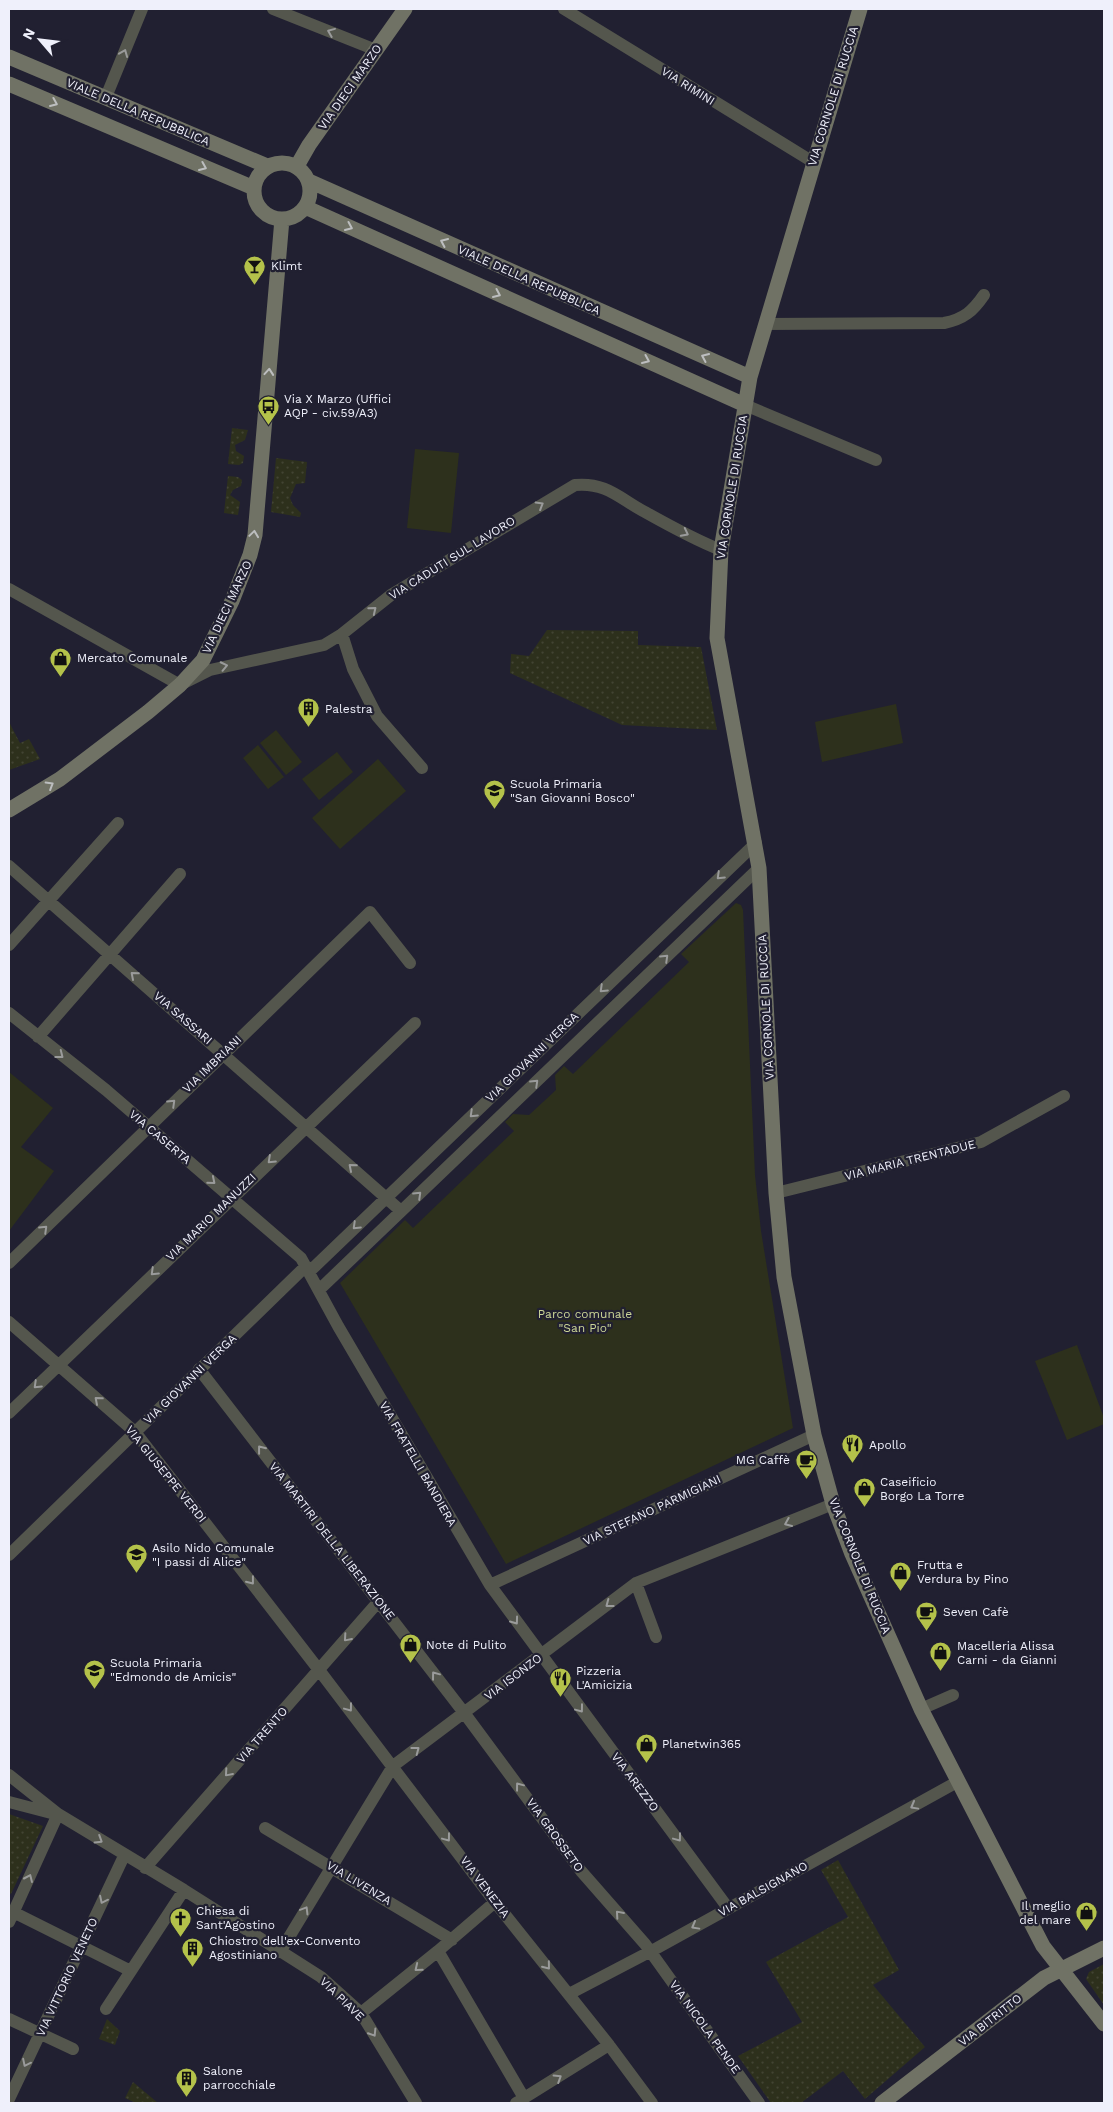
<svg xmlns="http://www.w3.org/2000/svg" width="1113" height="2112" font-family="'Work Sans',sans-serif">
<defs>
<pattern id="grass-dots" width="8" height="8" patternUnits="userSpaceOnUse" patternTransform="scale(1.25)"><rect width="8" height="8" fill="#2d301c"/><path d="M2 2h.1M6 6h.1" fill="none" stroke="#424433" stroke-width="1.8" stroke-linecap="round"/></pattern>
</defs>
<rect width="100%" height="100%" fill="#212031"/>
<path fill="url(#grass-dots)" d="M232,428L248,430L245,440L235,445L236,451L244,456L243,463L239,465L228,464Z
M276,458L307,462L305,483L296,484L290,498L293,505L301,513L300,517L271,512Z
M228,476L238,477L242,480L241,486L233,490L230,495L240,502L238,515L224,513Z
M547,630L638,631V645L701,647L717,730L622,725L510,673L511,654L529,656Z
M9,722L20,743L29,739L40,759L9,770Z
M9,1814L43,1826L11,1894L9,1893Z
M838,1860L899,1970L873,1985L925,2047L865,2099L843,2071L801,2103H771L738,2056L802,2022L766,1962L848,1917L821,1870Z
M1104,1964V2005L1086,1979L1089,1972Z
M107,2019L120,2031L115,2045L99,2039Z
M133,2082L158,2103H136L125,2098Z"/>
<path fill="#2d301c" d="M415,449L459,453L451,533L407,528Z
M896,704L903,743L822,762L815,722Z
M276,730L302,762L286,775L260,743Z
M258,745L284,777L268,789L243,758Z
M337,752L353,772L319,800L302,779Z
M378,759L406,791L340,849L312,818Z
M736,903L741,905L743,910L755,1175L761,1231L793,1428L506,1564L340,1283L405,1220L413,1228L514,1131L505,1122L513,1114L529,1115L556,1090L555,1075L564,1066L573,1074L689,962L681,954Z
M9,1072L53,1108L21,1147L54,1171L9,1231Z
M1077,1345L1104,1418V1424L1067,1440L1035,1361Z"/>
<g fill="none" stroke-linecap="round" stroke-linejoin="round">
<path stroke="#54564d" stroke-width="12" d="M273,9L376,50
M564,9L813,162
M106,97L142,9
M765,324L944,323C964,319 973,311 984,295
M745,405L876,460
M9,589L180,685L210,670L324,645L342,634L391,595L575,485C607,482 620,499 645,512C670,526 695,540 721,550
M342,634L353,669L377,716L422,768
M9,866L401,1211
M9,945L118,823
M9,1013L106,1090L301,1258L338,1326L490,1585L728,1908
M38,1037L180,874
M776,1193L981,1142L1064,1096
M9,1263L370,912L410,963
M309,1272L756,843
M319,1290L759,868
M9,1322L135,1432L319,1670L495,1902L609,2045L652,2103
M199,1369L465,1714L581,1871L645,1944L759,2103
M9,1413L415,1023
M9,1555L306,1266
M636,1583L656,1637
M490,1585L814,1435
M921,1709L953,1695
M9,1775L58,1814L184,1890L321,1977L361,2013L416,2103
M9,1802L55,1814
M265,1828L452,1940
M145,1868L379,1601
M13,1912L131,1971
M9,1922L58,1814
M438,1951L524,2098
M280,1952L393,1766L636,1583L833,1504
M569,1994L657,1948L957,1782
M106,2009L184,1890
M361,2013L438,1951L495,1902
M9,2019L73,2049
M9,2099L124,1856
M516,2103L609,2045"/>
<path stroke="#707265" stroke-width="15" d="M860,9L750,377L721,550L717,638L759,868L776,1193L784,1277L814,1435L833,1504L852,1554L921,1709L1043,1946L1104,2024
M9,57L267,166
M9,84L254,188
M254 191a28 28 0 1 1 56 0a28 28 0 1 1-56 0Z
M297,166L309,145L405,9
M309,181L750,377
M305,207L745,405
M9,810L60,779L148,712L180,685L203,660L232,601L250,555L255,535L282,219
M882,2103L1044,1978L1104,1948"/>
</g>
<defs><path id="oneway-chevron" d="M-2-3.5L2.5 0L-2 3.5" fill="none" stroke-width="1.6" stroke-linecap="round" stroke-linejoin="round" transform="scale(1.25)"/></defs>
<g stroke="#9a9b9b">
<use href="#oneway-chevron" transform="translate(331 32) rotate(-158)"/>
<use href="#oneway-chevron" transform="translate(124 53) rotate(-68)"/>
<use href="#oneway-chevron" transform="translate(540 505) rotate(-31)"/>
<use href="#oneway-chevron" transform="translate(685 533) rotate(27)"/>
<use href="#oneway-chevron" transform="translate(373 610) rotate(-39)"/>
<use href="#oneway-chevron" transform="translate(224 666) rotate(-12)"/>
<use href="#oneway-chevron" transform="translate(720 876) rotate(136)"/>
<use href="#oneway-chevron" transform="translate(665 958) rotate(-44)"/>
<use href="#oneway-chevron" transform="translate(134 975) rotate(-139)"/>
<use href="#oneway-chevron" transform="translate(603 989) rotate(136)"/>
<use href="#oneway-chevron" transform="translate(60 1055) rotate(38)"/>
<use href="#oneway-chevron" transform="translate(535 1083) rotate(-44)"/>
<use href="#oneway-chevron" transform="translate(172 1103) rotate(-44)"/>
<use href="#oneway-chevron" transform="translate(473 1114) rotate(136)"/>
<use href="#oneway-chevron" transform="translate(271 1160) rotate(137)"/>
<use href="#oneway-chevron" transform="translate(352 1167) rotate(-139)"/>
<use href="#oneway-chevron" transform="translate(212 1181) rotate(40)"/>
<use href="#oneway-chevron" transform="translate(418 1195) rotate(-44)"/>
<use href="#oneway-chevron" transform="translate(356 1226) rotate(136)"/>
<use href="#oneway-chevron" transform="translate(44 1229) rotate(-44)"/>
<use href="#oneway-chevron" transform="translate(154 1272) rotate(136)"/>
<use href="#oneway-chevron" transform="translate(37 1385) rotate(136)"/>
<use href="#oneway-chevron" transform="translate(98 1400) rotate(-139)"/>
<use href="#oneway-chevron" transform="translate(261 1449) rotate(-128)"/>
<use href="#oneway-chevron" transform="translate(788 1523) rotate(157)"/>
<use href="#oneway-chevron" transform="translate(251 1581) rotate(52)"/>
<use href="#oneway-chevron" transform="translate(609 1604) rotate(143)"/>
<use href="#oneway-chevron" transform="translate(515 1621) rotate(54)"/>
<use href="#oneway-chevron" transform="translate(347 1638) rotate(131)"/>
<use href="#oneway-chevron" transform="translate(435 1675) rotate(-127)"/>
<use href="#oneway-chevron" transform="translate(349 1708) rotate(53)"/>
<use href="#oneway-chevron" transform="translate(580 1709) rotate(53)"/>
<use href="#oneway-chevron" transform="translate(416 1750) rotate(-37)"/>
<use href="#oneway-chevron" transform="translate(228 1773) rotate(131)"/>
<use href="#oneway-chevron" transform="translate(519 1786) rotate(-127)"/>
<use href="#oneway-chevron" transform="translate(914 1806) rotate(151)"/>
<use href="#oneway-chevron" transform="translate(447 1838) rotate(53)"/>
<use href="#oneway-chevron" transform="translate(678 1838) rotate(53)"/>
<use href="#oneway-chevron" transform="translate(99 1840) rotate(32)"/>
<use href="#oneway-chevron" transform="translate(29 1878) rotate(-66)"/>
<use href="#oneway-chevron" transform="translate(103 1900) rotate(116)"/>
<use href="#oneway-chevron" transform="translate(305 1910) rotate(-59)"/>
<use href="#oneway-chevron" transform="translate(619 1914) rotate(-131)"/>
<use href="#oneway-chevron" transform="translate(695 1926) rotate(151)"/>
<use href="#oneway-chevron" transform="translate(547 1966) rotate(51)"/>
<use href="#oneway-chevron" transform="translate(418 1968) rotate(141)"/>
<use href="#oneway-chevron" transform="translate(373 2033) rotate(58)"/>
<use href="#oneway-chevron" transform="translate(26 2063) rotate(116)"/>
<use href="#oneway-chevron" transform="translate(558 2078) rotate(-32)"/>
</g>
<g stroke="#bcbebf">
<use href="#oneway-chevron" transform="translate(54 103) rotate(23)"/>
<use href="#oneway-chevron" transform="translate(203 167) rotate(23)"/>
<use href="#oneway-chevron" transform="translate(349 227) rotate(24)"/>
<use href="#oneway-chevron" transform="translate(444 242) rotate(-156)"/>
<use href="#oneway-chevron" transform="translate(497 294) rotate(24)"/>
<use href="#oneway-chevron" transform="translate(705 357) rotate(-156)"/>
<use href="#oneway-chevron" transform="translate(646 360) rotate(24)"/>
<use href="#oneway-chevron" transform="translate(269 372) rotate(-85)"/>
<use href="#oneway-chevron" transform="translate(254 534) rotate(-82)"/>
<use href="#oneway-chevron" transform="translate(50 785) rotate(-31)"/>
</g>
<defs>
<symbol id="bar-pin" viewBox="-11 -11 22 30"><path d="M0 17L-7.5 6A9.5 9.5 0 1 1 7.5 6Z" fill="#b4c24a" stroke="#212031"/><path d="M-6-5H6L.8 .8V4.5H3.5V6h-7V4.5H-.8V.8Z" fill="#111"/></symbol>
<symbol id="bus-pin" viewBox="-11 -11 22 30"><path d="M0 17L-7.5 6A9.5 9.5 0 1 1 7.5 6Z" fill="#b4c24a" stroke="#212031"/><path d="M-5-6H5V4H4V6H2V4H-2V6H-4V4H-5ZM-3.5-4V0h7V-4ZM-3.5 1.2v1.5H-2V1.2ZM2 1.2v1.5H3.5V1.2Z" fill="#111"/></symbol>
<symbol id="shop-pin" viewBox="-11 -11 22 30"><path d="M0 17L-7.5 6A9.5 9.5 0 1 1 7.5 6Z" fill="#b4c24a" stroke="#212031"/><path d="M-5-2.5h2.3a2.7 3.5 0 0 1 5.4 0H5L5.5 6h-11ZM-1.5-2.5h3a1.5 2.3 0 0 0-3 0Z" fill="#111"/></symbol>
<symbol id="building-pin" viewBox="-11 -11 22 30"><path d="M0 17L-7.5 6A9.5 9.5 0 1 1 7.5 6Z" fill="#b4c24a" stroke="#212031"/><path d="M-4-6H4V6H1V3H-1V6H-4ZM-2.5-4.3h1.7v1.8h-1.7ZM.8-4.3h1.7v1.8H.8ZM-2.5-1h1.7V.8h-1.7ZM.8-1h1.7V.8H.8Z" fill="#111"/></symbol>
<symbol id="school-pin" viewBox="-11 -11 22 30"><path d="M0 17L-7.5 6A9.5 9.5 0 1 1 7.5 6Z" fill="#b4c24a" stroke="#212031"/><path d="M0-5L7-2L0 1L-7-2ZM-4 1L0 2.5L4 1V4Q0 6-4 4Z" fill="#111"/></symbol>
<symbol id="restaurant-pin" viewBox="-11 -11 22 30"><path d="M0 17L-7.5 6A9.5 9.5 0 1 1 7.5 6Z" fill="#b4c24a" stroke="#212031"/><path d="M-5-6h1v4h1v-4h1v4h1v-4h1v5L-1.5 .5V6h-2V.5L-5-1ZM5-6V6H3V1.5H1.5Q1.5-4 5-6Z" fill="#111"/></symbol>
<symbol id="cafe-pin" viewBox="-11 -11 22 30"><path d="M0 17L-7.5 6A9.5 9.5 0 1 1 7.5 6Z" fill="#b4c24a" stroke="#212031"/><path d="M-5.5-4.5H6V0H3Q3 3.5 0 3.5H-2.5Q-5.5 3.5-5.5 0ZM3-3.2v2h1.7v-2ZM-6 4.5H4V6H-6Z" fill="#111"/></symbol>
<symbol id="church-pin" viewBox="-11 -11 22 30"><path d="M0 17L-7.5 6A9.5 9.5 0 1 1 7.5 6Z" fill="#b4c24a" stroke="#212031"/><path d="M-1.2-6h2.4v3.5h3.3v2.4h-3.3V6h-2.4V-.1h-3.3v-2.4h3.3Z" fill="#111"/></symbol>
</defs>
<g fill-rule="evenodd">
<use href="#bar-pin" x="242" y="254" width="25" height="34"/>
<use href="#bus-pin" x="256" y="394" width="25" height="34"/>
<use href="#shop-pin" x="48" y="646" width="25" height="34"/>
<use href="#building-pin" x="296" y="696" width="25" height="34"/>
<use href="#school-pin" x="482" y="778" width="25" height="34"/>
<use href="#restaurant-pin" x="840" y="1432" width="25" height="34"/>
<use href="#cafe-pin" x="794" y="1448" width="25" height="34"/>
<use href="#shop-pin" x="852" y="1476" width="25" height="34"/>
<use href="#school-pin" x="124" y="1542" width="25" height="34"/>
<use href="#shop-pin" x="888" y="1560" width="25" height="34"/>
<use href="#cafe-pin" x="914" y="1600" width="25" height="34"/>
<use href="#shop-pin" x="398" y="1632" width="25" height="34"/>
<use href="#shop-pin" x="928" y="1640" width="25" height="34"/>
<use href="#school-pin" x="82" y="1658" width="25" height="34"/>
<use href="#restaurant-pin" x="548" y="1666" width="25" height="34"/>
<use href="#shop-pin" x="634" y="1732" width="25" height="34"/>
<use href="#shop-pin" x="1074" y="1900" width="25" height="34"/>
<use href="#church-pin" x="168" y="1906" width="25" height="34"/>
<use href="#building-pin" x="180" y="1936" width="25" height="34"/>
<use href="#building-pin" x="174" y="2066" width="25" height="34"/>
</g>
<g text-anchor="middle" stroke-width="4.5" stroke-linejoin="round" paint-order="stroke">
<g font-size="12" fill="#eff0fb" stroke="#212031">
<text transform="translate(688 86) rotate(32)" y="4">VIA RIMINI</text>
<text transform="translate(350 87) rotate(-55)" y="4">VIA DIECI MARZO</text>
<text transform="translate(833 96) rotate(-73)" y="4">VIA CORNOLE DI RUCCIA</text>
<text transform="translate(138 112) rotate(23)" y="4">VIALE DELLA REPUBBLICA</text>
<text transform="translate(529 280) rotate(24)" y="4">VIALE DELLA REPUBBLICA</text>
<text transform="translate(732 487) rotate(-81)" y="4">VIA CORNOLE DI RUCCIA</text>
<text transform="translate(452 558) rotate(-32)" y="4">VIA CADUTI SUL LAVORO</text>
<text transform="translate(227 607) rotate(-65)" y="4">VIA DIECI MARZO</text>
<text transform="translate(766 1007) rotate(-93)" y="4">VIA CORNOLE DI RUCCIA</text>
<text transform="translate(183 1018) rotate(41)" y="4">VIA SASSARI</text>
<text transform="translate(532 1057) rotate(-44)" y="4">VIA GIOVANNI VERGA</text>
<text transform="translate(212 1064) rotate(-44)" y="4">VIA IMBRIANI</text>
<text transform="translate(160 1137) rotate(40)" y="4">VIA CASERTA</text>
<text transform="translate(910 1160) rotate(-14)" y="4">VIA MARIA TRENTADUE</text>
<text transform="translate(211 1217) rotate(-44)" y="4">VIA MARIO MANUZZI</text>
<text transform="translate(190 1379) rotate(-44)" y="4">VIA GIOVANNI VERGA</text>
<text transform="translate(418 1464) rotate(60)" y="4">VIA FRATELLI BANDIERA</text>
<text transform="translate(166 1474) rotate(51)" y="4">VIA GIUSEPPE VERDI</text>
<text transform="translate(652 1510) rotate(-25)" y="4">VIA STEFANO PARMIGIANI</text>
<text transform="translate(332 1541) rotate(52)" y="4">VIA MARTIRI DELLA LIBERAZIONE</text>
<text transform="translate(860 1566) rotate(68)" y="4">VIA CORNOLE DI RUCCIA</text>
<text transform="translate(513 1677) rotate(-37)" y="4">VIA ISONZO</text>
<text transform="translate(262 1735) rotate(-49)" y="4">VIA TRENTO</text>
<text transform="translate(635 1782) rotate(53)" y="4">VIA AREZZO</text>
<text transform="translate(555 1835) rotate(54)" y="4">VIA GROSSETO</text>
<text transform="translate(359 1883) rotate(31)" y="4">VIA LIVENZA</text>
<text transform="translate(485 1887) rotate(53)" y="4">VIA VENEZIA</text>
<text transform="translate(763 1889) rotate(-29)" y="4">VIA BALSIGNANO</text>
<text transform="translate(67 1977) rotate(-65)" y="4">VIA VITTORIO VENETO</text>
<text transform="translate(342 1999) rotate(44)" y="4">VIA PIAVE</text>
<text transform="translate(990 2020) rotate(-38)" y="4">VIA BITRITTO</text>
<text transform="translate(705 2027) rotate(54)" y="4">VIA NICOLA PENDE</text>
</g>
<g font-size="12" fill="#eff0fb" stroke="#212031" text-anchor="start">
<text x="271" y="270">Klimt</text>
<text x="284" y="403">Via X Marzo (Uffici<tspan x="284" dy="14">AQP - civ.59/A3)</tspan></text>
<text x="77" y="662">Mercato Comunale</text>
<text x="325" y="713">Palestra</text>
<text x="510" y="788">Scuola Primaria<tspan x="510" dy="14">"San Giovanni Bosco"</tspan></text>
<text x="869" y="1449">Apollo</text>
<text x="790" y="1464" text-anchor="end">MG Caffè</text>
<text x="880" y="1486">Caseificio<tspan x="880" dy="14">Borgo La Torre</tspan></text>
<text x="152" y="1552">Asilo Nido Comunale<tspan x="152" dy="14">"I passi di Alice"</tspan></text>
<text x="917" y="1569">Frutta e<tspan x="917" dy="14">Verdura by Pino</tspan></text>
<text x="943" y="1616">Seven Cafè</text>
<text x="426" y="1649">Note di Pulito</text>
<text x="957" y="1650">Macelleria Alissa<tspan x="957" dy="14">Carni - da Gianni</tspan></text>
<text x="110" y="1667">Scuola Primaria<tspan x="110" dy="14">"Edmondo de Amicis"</tspan></text>
<text x="576" y="1675">Pizzeria<tspan x="576" dy="14">L'Amicizia</tspan></text>
<text x="662" y="1748">Planetwin365</text>
<text x="1071" y="1910" text-anchor="end">Il meglio<tspan x="1071" dy="14">del mare</tspan></text>
<text x="196" y="1915">Chiesa di<tspan x="196" dy="14">Sant'Agostino</tspan></text>
<text x="209" y="1945">Chiostro dell'ex-Convento<tspan x="209" dy="14">Agostiniano</tspan></text>
<text x="203" y="2075">Salone<tspan x="203" dy="14">parrocchiale</tspan></text>
</g>
<g font-size="12" fill="#ccd697" stroke="#212031">
<text x="585" y="1318">Parco comunale<tspan x="585" dy="14">"San Pio"</tspan></text>
</g>
</g>
<rect width="1113" height="2112" fill="none" stroke="#eff0fb" stroke-width="20"/>
<g transform="translate(40 40) rotate(298)" stroke="#212031" stroke-width="4" paint-order="stroke">
<path d="M0-4L9 19L0 12L-9 19Z" fill="#eff0fb"/>
<text y="-8" font-size="14" font-weight="bold" text-anchor="middle" fill="#eff0fb">N</text>
</g>
</svg>
